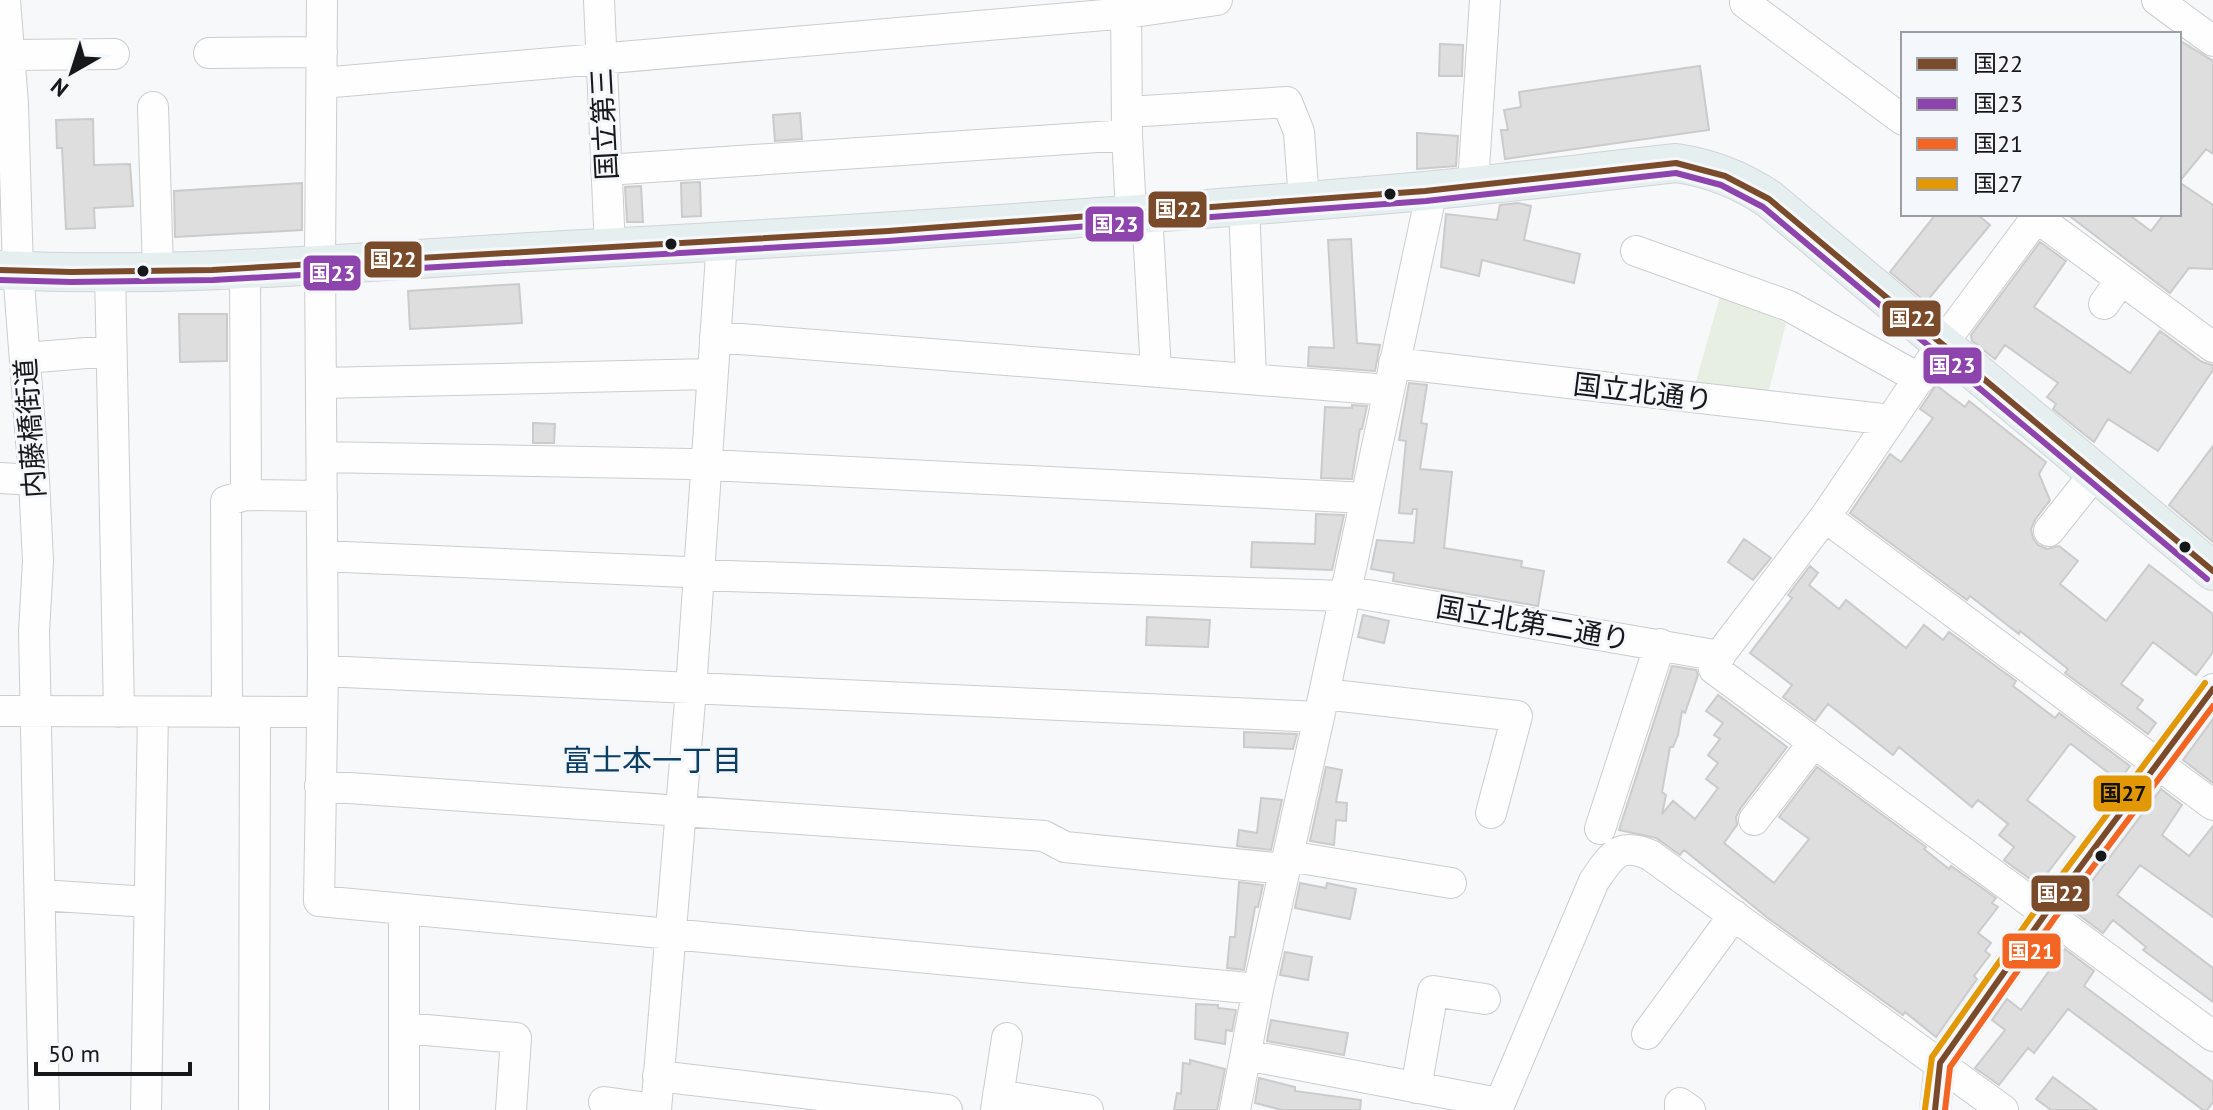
<svg xmlns="http://www.w3.org/2000/svg" width="2213" height="1110" font-family="'PT Sans','Noto Sans JP',sans-serif">
<rect width="100%" height="100%" fill="#f6f8fa"/>
<path fill="#e6efe1" d="M1721,293L1786,323L1767,398L1695,385Z"/>
<path fill="#dedede" stroke="#cbcbcb" stroke-width="2" d="M2179,40L2213,61V154L2206,149L2179,182L2213,205V269L2189,268L2170,293L2067,214H2128L2151,231L2164,214H2179Z
M1440,44L1463,45L1462,76H1439Z
M1700,66L1709,130L1505,159L1501,130H1508L1504,110L1521,107L1519,92Z
M800,113L802,139L775,141L773,115Z
M93,119L94,165L130,164L133,206L94,208L95,228L66,229L62,148H57L56,120Z
M1417,133L1458,136L1456,166L1417,169Z
M700,182L701,216L682,217L681,183Z
M302,183V230L175,237L174,191Z
M641,186L643,222H627L625,187Z
M1518,203L1531,206L1524,240L1580,254L1574,283L1482,260L1479,276L1441,267L1446,214L1497,220L1500,205Z
M1936,214H1977L1990,225L1926,302L1890,272Z
M1351,239L1357,343L1380,345L1375,371L1308,366L1309,347L1334,348L1328,240Z
M2040,242L2066,261L2034,307L2130,373L2160,331L2202,362L2213,365V370L2158,451L2108,419L2094,442L2053,409L2056,404L2047,397L2058,383L2005,345L1995,359L1972,341L1971,335Z
M519,284L522,323L410,329L408,291Z
M179,314H227V361L180,362Z
M1409,383L1427,385L1421,423L1427,424L1420,469L1452,472L1444,548L1522,561L1521,567L1544,571L1538,606L1393,581L1394,573L1371,569L1377,540L1414,543L1417,509H1413L1412,514L1399,513L1406,441L1399,440Z
M1936,385L1965,407L1969,401L2046,462L2039,474L2050,500L2035,520L2031,529L2033,538L2038,545L2047,549L2059,546L2078,561L2060,584L2106,621L2149,565L2213,614V652L2196,675L2153,642L2121,684L2143,700L2137,708L2156,723L2148,734L2065,673L2068,669L2020,631L2019,634L1970,596L1967,600L1850,513L1890,454L1901,462L1933,418L1920,409Z
M1352,405L1367,406L1362,429H1360L1352,479L1321,478L1325,407L1352,408Z
M533,423L555,424L554,443H533Z
M2213,446V542L2169,505Z
M1316,514L1344,515L1332,570L1251,567L1252,542L1315,544Z
M1744,539L1771,558L1753,580L1728,562Z
M1810,566L1818,573L1809,585L1839,609L1846,600L1906,648L1924,625L1943,640L1949,632L2016,681L2013,686L2055,718L2059,713L2130,766L2119,781L2071,744L2069,745L2027,800L2075,837L2038,885L2004,860L2014,847L1999,835L2008,824L1978,800L1972,807L1899,747L1893,755L1828,704L1815,721L1783,697L1792,685L1750,653L1792,598L1788,595Z
M1363,615L1389,621L1384,643L1358,637Z
M1147,617L1210,620L1208,647L1146,645Z
M1672,666L1696,670L1698,675L1685,713L1682,711L1678,735L1673,747H1670L1662,792L1666,795L1662,814L1673,801L1695,819L1718,788L1706,779L1718,763L1708,755L1720,739L1714,735L1723,723L1706,711L1718,695L1787,747L1740,809L1736,817L1737,825L1724,843L1774,883L1809,839L1779,817L1817,767L1926,847L1924,849L1949,869L1951,866L1996,898L1992,903L1998,907L1978,933L1991,943L1985,951L1990,955L1974,976L1977,979L1936,1037L1905,1012L1903,1015L1769,919L1684,850L1680,855L1656,838L1619,830Z
M2213,719V783L2183,760Z
M1244,732L1297,734L1293,749L1244,747Z
M1326,767L1342,770L1336,802L1347,803L1346,821L1336,820L1334,845L1310,841Z
M2161,789L2182,805L2162,835L2189,856L2213,826V917L2140,865L2117,895L2213,968V1002L2143,950L2146,947L2113,920L2103,933L2071,909Z
M1261,798L1282,800L1271,850L1237,846L1239,830L1257,833Z
M1239,882L1263,885L1258,907H1255L1244,970L1227,968L1230,937H1235Z
M1300,883L1326,888L1327,883L1356,889L1350,919L1295,908Z
M2065,949L2094,971L2084,986L2213,1082V1102L2207,1110H2203L2068,1009L2034,1053L2028,1048L1999,1085L1975,1068L2005,1030L1992,1020L2007,999L2021,1010Z
M1285,952L1312,957L1308,980L1280,975Z
M1196,1004L1218,1005V1008L1236,1010L1232,1031L1226,1030L1225,1044L1195,1039Z
M1271,1020L1348,1033L1344,1055L1267,1041Z
M1190,1060L1225,1069L1217,1110H1174L1177,1093L1181,1094L1183,1063L1190,1064Z
M2053,1077L2097,1110H2051L2036,1099Z
M1259,1078L1295,1087V1091L1361,1100L1360,1110H1282L1255,1103Z"/>
<g fill="none" stroke-linecap="round" stroke-linejoin="round">
<defs>
<path id="minor" d="M5,0L13,104L18,270L34,480L38,561L34,632L44,1110
M322,0L320,264L323,671L319,901L1258,989
M599,0L610,248
M1126,0L1127,135L1131,213
M2157,0L2213,41
M1745,3L1903,120
M209,53L322,52
M9,55L114,54
M322,83L1127,13L1217,0
M153,107L158,270
M1128,112L1287,102L1299,132L1304,201
M606,170L1127,135
M1473,184L1485,0
M1244,205L1251,377
M1147,212L1156,371
M2032,214L2213,347
M2039,214L1943,343L1825,517L1713,664L1714,669L2213,1036
M1636,251L1789,306L1920,379
M245,267L246,495
M110,271L119,712
M2104,304L2121,280
M715,337L1388,390
M25,358L111,351
M1394,363L1891,420
M321,383L711,374
M322,457L691,464L1366,498
M0,478L34,480
M1825,517L2213,805
M2049,531L2096,472
M322,556L686,572L698,575L1344,596
M1345,591L1720,656
M323,671L1319,717
M1324,694L1517,716L1491,813
M0,711L321,712
M227,712L226,501L246,495L322,496
M320,786L1044,836L1065,847L1285,869
M1754,820L1814,742
M1600,829L1660,644
M1288,856L1451,883
M41,895L148,902
M404,1028L516,1038L511,1110
M1647,1034L1734,915
M1246,1055L1498,1103
M658,1076L947,1110
M1416,1088L1433,991L1485,999
M998,1095L1088,1110
M604,1102L656,1109
M146,1110L153,712
M254,1110L255,712
M404,1110V911
M656,1110L691,689L722,241
M996,1110L1007,1038
M1235,1110L1258,989L1319,717L1432,190
M1497,1110L1594,881C1611,857 1618,841 1650,855L2003,1110
M1680,1110V1103L1690,1110
M1935,1110L1940,1063L2046,913L2213,689"/>
<path id="major" d="M0,270C188,279 378,260 565,250C852,235 1139,216 1425,191C1509,183 1593,172 1676,163C1710,168 1741,180 1769,199L2213,571"/>
</defs>
<use href="#minor" stroke="#cbcccd" stroke-width="32"/>
<use href="#major" stroke="#d2d3d4" stroke-width="40"/>
<use href="#minor" stroke="#fefefe" stroke-width="30"/>
<use href="#major" stroke="#e6eff0" stroke-width="38"/>
<defs>
<path id="bus-1" d="M0,270L71,272L212,270L888,231L1425,191L1676,163L1725,176L1769,199L2213,571
M1935,1110L1940,1063L2046,913L2213,689"/>
<path id="bus-2" d="M0,280L71,282L213,280L888,241L1426,201L1676,173L1721,185L1763,207L2207,579"/>
<path id="bus-3" d="M1945,1110L1950,1067L2054,919L2213,706"/>
<path id="bus-4" d="M1925,1109L1932,1057L2038,907L2205,683"/>
</defs>
<use href="#bus-1" stroke="#f4f7fc" stroke-width="12"/>
<use href="#bus-2" stroke="#f4f7fc" stroke-width="12"/>
<use href="#bus-3" stroke="#f4f7fc" stroke-width="12"/>
<use href="#bus-4" stroke="#f4f7fc" stroke-width="12"/>
<use href="#bus-1" stroke="#7a4b2a" stroke-width="6"/>
<use href="#bus-2" stroke="#8e44ad" stroke-width="6"/>
<use href="#bus-3" stroke="#f26522" stroke-width="6"/>
<use href="#bus-4" stroke="#e19803" stroke-width="6"/>
</g>
<g fill="#17181a" stroke="#f4f7fc" stroke-width="3">
<circle cx="1390" cy="194" r="7"/>
<circle cx="671" cy="244" r="7"/>
<circle cx="143" cy="271" r="7"/>
<circle cx="2185" cy="547" r="7"/>
<circle cx="2101" cy="856" r="7"/>
</g>
<g text-anchor="middle" stroke-width="6" stroke-linejoin="round" paint-order="stroke">
<g font-size="28" fill="#17181a" stroke="#f4f7fc">
<text transform="translate(604 124) rotate(-93)" y="10">国立第三</text>
<text transform="translate(1643 392) rotate(7)" y="10">国立北通り</text>
<text transform="translate(30 428) rotate(-94)" y="10">内藤橋街道</text>
<text transform="translate(1533 623) rotate(10)" y="10">国立北第二通り</text>
</g>
<g font-size="30" fill="#0b3e61" stroke="#f4f7fc">
<text x="652" y="771">富士本一丁目</text>
</g>
</g>
<g stroke="#f4f7fc" stroke-width="3">
<rect x="1147" y="190" width="61" height="39" rx="8" fill="#7a4b2a"/>
<rect x="1084" y="205" width="61" height="38" rx="8" fill="#8e44ad"/>
<rect x="363" y="240" width="60" height="39" rx="8" fill="#7a4b2a"/>
<rect x="302" y="254" width="60" height="38" rx="8" fill="#8e44ad"/>
<rect x="1881" y="299" width="61" height="39" rx="8" fill="#7a4b2a"/>
<rect x="1922" y="346" width="61" height="39" rx="8" fill="#8e44ad"/>
<rect x="2092" y="774" width="61" height="39" rx="8" fill="#e19803"/>
<rect x="2030" y="874" width="61" height="39" rx="8" fill="#7a4b2a"/>
<rect x="2001" y="932" width="61" height="38" rx="8" fill="#f26522"/>
</g>
<g font-size="22" text-anchor="middle" font-weight="bold" fill="#fff">
<text x="1178" y="217">国22</text>
<text x="1115" y="232">国23</text>
<text x="393" y="267">国22</text>
<text x="332" y="281">国23</text>
<text x="1912" y="326">国22</text>
<text x="1952" y="373">国23</text>
<text x="2060" y="901">国22</text>
<text x="2031" y="959">国21</text>
</g>
<g font-size="22" text-anchor="middle" font-weight="bold" fill="#111">
<text x="2123" y="801">国27</text>
</g>
<rect x="1901" y="32" width="280" height="184" fill="#f4f7fc" stroke="#9c9ea2" stroke-width="2"/>
<rect x="1917" y="58" width="40" height="12" fill="#7a4b2a" stroke="#9c9ea2" stroke-width="2"/>
<text x="1973" y="72" font-size="24" fill="#17181a">国22</text>
<rect x="1917" y="98" width="40" height="12" fill="#8e44ad" stroke="#9c9ea2" stroke-width="2"/>
<text x="1973" y="112" font-size="24" fill="#17181a">国23</text>
<rect x="1917" y="138" width="40" height="12" fill="#f26522" stroke="#9c9ea2" stroke-width="2"/>
<text x="1973" y="152" font-size="24" fill="#17181a">国21</text>
<rect x="1917" y="178" width="40" height="12" fill="#e19803" stroke="#9c9ea2" stroke-width="2"/>
<text x="1973" y="192" font-size="24" fill="#17181a">国27</text>
<g transform="translate(72 72) rotate(219)" stroke="#f4f7fc" stroke-width="6" paint-order="stroke">
<path d="M0-6L14 30L0 20L-14 30Z" fill="#17181a"/>
<text y="-12" font-size="22" font-weight="bold" text-anchor="middle" fill="#17181a">N</text>
</g>
<path d="M36 1062v12h154v-12" fill="none" stroke="#17181a" stroke-width="4"/>
<text x="48" y="1062" font-size="24" fill="#17181a" stroke="#f4f7fc" stroke-width="6" paint-order="stroke">50 m</text>
</svg>
